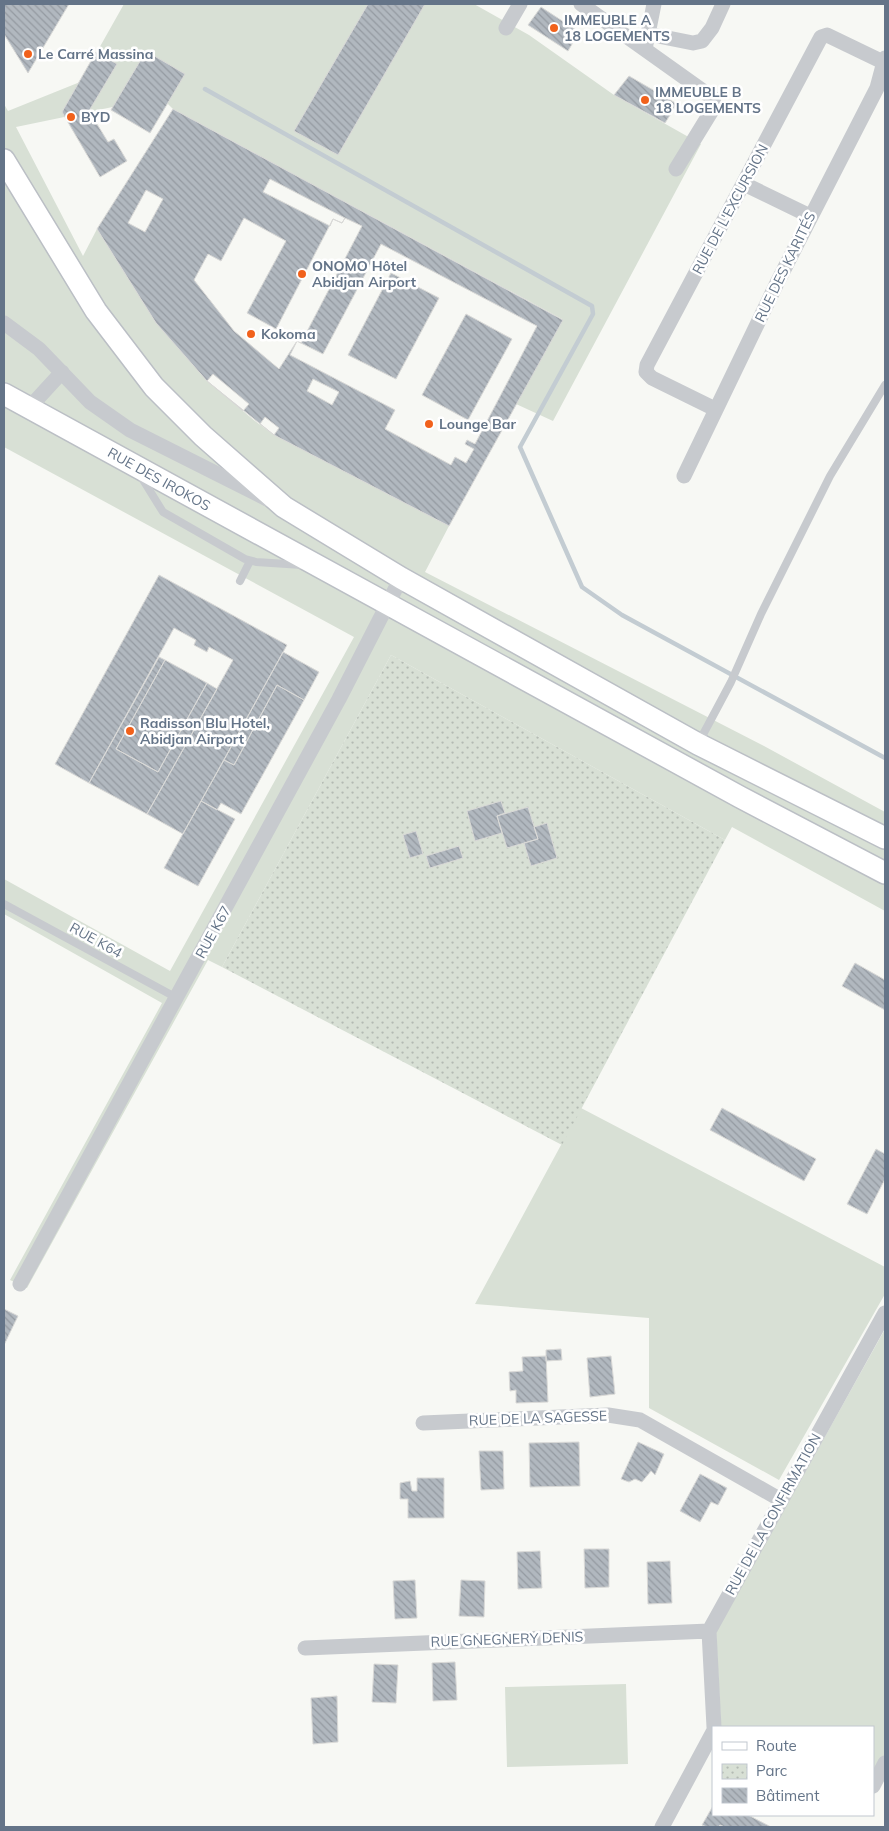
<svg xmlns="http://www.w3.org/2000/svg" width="889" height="1831" font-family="Mulish,sans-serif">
<defs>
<pattern id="park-dots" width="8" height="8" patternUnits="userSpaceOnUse" patternTransform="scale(1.25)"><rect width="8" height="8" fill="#d8e0d5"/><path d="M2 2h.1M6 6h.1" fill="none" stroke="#b3bab3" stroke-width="1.8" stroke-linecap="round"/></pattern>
<pattern id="building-back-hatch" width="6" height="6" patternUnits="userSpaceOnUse" patternTransform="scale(1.25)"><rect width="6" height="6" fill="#b1b8bf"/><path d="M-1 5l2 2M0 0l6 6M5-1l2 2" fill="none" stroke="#949aa1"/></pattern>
</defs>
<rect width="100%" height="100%" fill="#f7f8f4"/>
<path fill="#d8e0d5" d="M124,4H474L529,35L614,95L701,144L553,421L516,404L562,319L173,109L161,97L16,127L83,256L97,229L156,323L207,381L255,421L274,435L449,526L425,572L764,746L885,812V911L732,827L725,840L391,655L222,967L208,960L27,1288L10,1280L162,1003L4,914V879L170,971L354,637L4,447V104L8,111L80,82Z
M581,1108L885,1267V1294L779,1480L649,1408V1318L475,1304Z
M885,1329V1761L873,1781V1727L721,1726L716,1632Z
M626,1684L628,1764L507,1767L505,1687Z"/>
<path fill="url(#park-dots)" d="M391,655L725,840L562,1145L222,967Z"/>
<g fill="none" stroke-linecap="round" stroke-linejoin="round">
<path stroke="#c3ccd2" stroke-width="4.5" d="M205,89L592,306L593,314L520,447L582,587L622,615L885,758"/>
</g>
<path fill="url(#building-back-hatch)" stroke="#d9d9d7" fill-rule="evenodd" d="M4,4H69L28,73L4,34Z
M368,4H425L338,155L294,131Z
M541,7L579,32L568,51L528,25Z
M146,51L185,74L150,133L111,110Z
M96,52L117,64L89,111L108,142L114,139L127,161L100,177L62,112Z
M629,76L677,104L665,123L614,95Z
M173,109L563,320L449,526L274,435L207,381L156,323L97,229Z
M270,179L345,218L342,223L333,219L330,226L263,192Z
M146,190L163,199L145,232L128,223Z
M244,218L286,241L247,313L276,329L333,219L342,223L345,218L362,226L301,343L297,341L279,369L234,331L194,280L208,254L221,261Z
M381,244L537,326L475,444L467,440L465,444L474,449L466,463L455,457L451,465L385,429L395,410L290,355L297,341L323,354ZM391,273L439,298L396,379L348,355ZM466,314L512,339L468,420L422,395Z
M213,374L249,404L243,411L207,381Z
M313,379L339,392L332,405L307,391Z
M265,417L279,428L274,435L260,424Z
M159,575L287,645L183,834L147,814L233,660L209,647L207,652L194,645L196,640L174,628L89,783L55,764Z
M283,652L319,672L304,700L277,685L234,765L224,760Z
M159,657L165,660L116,749L158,772L207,683L217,689L147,814L89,783Z
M165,660L207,683L158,772L116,749Z
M277,685L304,700L241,814L221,803L217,810L201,801L224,760L234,765Z
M201,801L235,819L198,886L164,868Z
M501,801L505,813L497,816L502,833L475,841L467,811Z
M528,807L538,839L507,848L497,816Z
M547,823L557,858L531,866L524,843L538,839L534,827Z
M416,831L423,854L410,858L403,835Z
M459,846L463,858L430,868L426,856Z
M855,963L885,980V1010L842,986Z
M722,1108L816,1159L804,1181L710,1130Z
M876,1149L885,1154V1179L867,1214L847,1204Z
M4,1309L18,1316L4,1345Z
M561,1349L562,1360L546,1361V1350Z
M546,1356L548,1402L516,1403V1390L510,1391L509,1372L523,1371L522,1357Z
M611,1356L615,1394L590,1397L587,1358Z
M579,1442L580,1486L530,1487L529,1443Z
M638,1442L664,1454L655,1475L651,1471L642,1482L635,1479L629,1482L621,1479Z
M479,1451H503L504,1489L481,1490Z
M700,1474L727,1488L718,1505L711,1502L700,1522L680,1511Z
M417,1478H444V1518H408V1499H400V1483L410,1481L412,1491H417Z
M584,1549H609V1587L585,1588Z
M540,1551L542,1588L518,1589L517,1552Z
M670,1561L672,1603L648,1604L647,1562Z
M415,1580L417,1618L395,1619L393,1581Z
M461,1580L485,1581L484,1617L459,1616Z
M455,1662L457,1700L433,1701L432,1663Z
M374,1664L398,1665L396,1703L372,1702Z
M337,1696L338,1742L313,1744L311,1698Z
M713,1806V1815H748L771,1827H725L720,1825L718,1827H707L702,1825Z"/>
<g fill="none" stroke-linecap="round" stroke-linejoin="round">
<defs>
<path id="secondary" d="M4,160L96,311L154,387L203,436L284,507L401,578L698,744L885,838
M4,394L740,797L885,873"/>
</defs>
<use href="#secondary" stroke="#bbbfc5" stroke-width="24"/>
<path stroke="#c7cace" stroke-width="8" d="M140,475L163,512L245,559L256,562L302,565
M240,581L250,561
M699,742L731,682L761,614L830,476L885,385
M4,904L177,998"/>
<path stroke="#c7cace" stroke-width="15" d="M581,4L713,98L714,107L676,169
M506,28L520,4
M648,34L693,43L702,41L712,28L723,4
M646,44L654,4
M744,184L810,216
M4,323L39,349L90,402L130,430L267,499
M29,408L62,372
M715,409L652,378L646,372L647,365L821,37L827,35L883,62
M684,476L777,283L877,88L885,58
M20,1284L339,699L401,578
M423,1423L608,1415L640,1420L781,1500
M305,1648L709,1631
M714,1727L709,1631L885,1313
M873,1786L885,1763
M662,1827L713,1732"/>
<use href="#secondary" stroke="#fff" stroke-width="21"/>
</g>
<g fill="#f1611b" stroke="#fff" stroke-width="2">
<circle cx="554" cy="28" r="5"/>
<circle cx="28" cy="54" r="5"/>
<circle cx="645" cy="100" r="5"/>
<circle cx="71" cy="117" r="5"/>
<circle cx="302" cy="274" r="5"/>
<circle cx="251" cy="334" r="5"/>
<circle cx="429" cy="424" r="5"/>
<circle cx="130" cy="731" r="5"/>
</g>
<g text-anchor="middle" stroke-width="5" stroke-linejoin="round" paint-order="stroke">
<g font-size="14" font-weight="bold" fill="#647488" stroke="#fff" text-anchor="start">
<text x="564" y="25">IMMEUBLE A<tspan x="564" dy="16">18 LOGEMENTS</tspan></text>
<text x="38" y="59">Le Carré Massina</text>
<text x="655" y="97">IMMEUBLE B<tspan x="655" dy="16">18 LOGEMENTS</tspan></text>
<text x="81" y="122">BYD</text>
<text x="312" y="271">ONOMO Hôtel<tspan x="312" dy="16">Abidjan Airport</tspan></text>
<text x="261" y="339">Kokoma</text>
<text x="439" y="429">Lounge Bar</text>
<text x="140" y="728">Radisson Blu Hotel,<tspan x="140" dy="16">Abidjan Airport</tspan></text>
</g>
<g font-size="14" fill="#647488" stroke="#fff">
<text transform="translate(730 209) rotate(-62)" y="5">RUE DE L'EXCURSION</text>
<text transform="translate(785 267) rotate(-64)" y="5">RUE DES KARITÉS</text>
<text transform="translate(159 479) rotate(29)" y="5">RUE DES IROKOS</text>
<text transform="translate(213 932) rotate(-61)" y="5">RUE K67</text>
<text transform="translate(96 940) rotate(29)" y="5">RUE K64</text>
<text transform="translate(538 1418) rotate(-2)" y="5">RUE DE LA SAGESSE</text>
<text transform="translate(773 1514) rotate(-61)" y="5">RUE DE LA CONFIRMATION</text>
<text transform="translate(507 1639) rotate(-2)" y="5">RUE GNEGNERY DENIS</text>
</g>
</g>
<rect width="889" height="1831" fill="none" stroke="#647488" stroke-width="10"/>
<rect x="712" y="1726" width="162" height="90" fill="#ffffff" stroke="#c1c7cf"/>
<rect x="722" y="1742" width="25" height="8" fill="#ffffff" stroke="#c1c7cf"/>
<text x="756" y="1751" font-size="15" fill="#647488">Route</text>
<rect x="722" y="1764" width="25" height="15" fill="url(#park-dots)" stroke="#c1c7cf"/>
<text x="756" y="1776" font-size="15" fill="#647488">Parc</text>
<rect x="722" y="1788" width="25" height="15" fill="url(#building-back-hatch)" stroke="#c1c7cf"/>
<text x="756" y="1801" font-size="15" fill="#647488">Bâtiment</text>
</svg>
